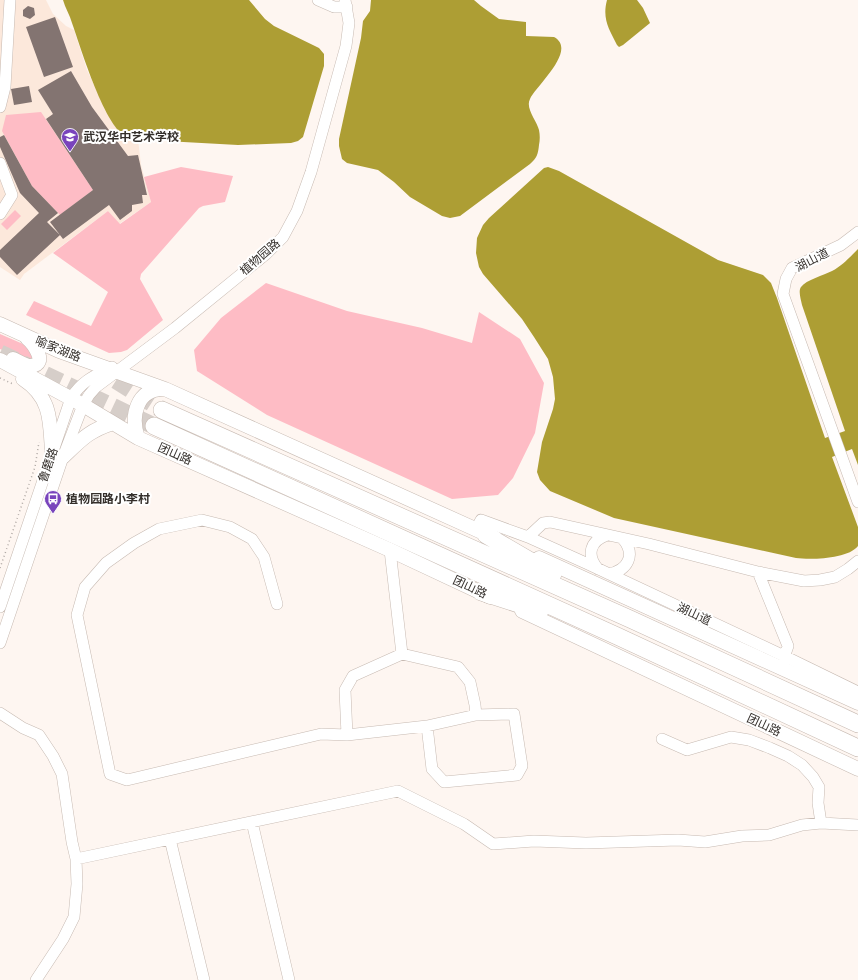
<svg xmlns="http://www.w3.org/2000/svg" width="858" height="980" font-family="'Source Serif 4','Noto Sans SC',serif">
<rect width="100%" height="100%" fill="#fef6f1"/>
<path fill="#fce8db" d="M0,0H46L53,14L66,26L74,30L87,70L106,110L118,131L129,139H138L141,165L151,202L119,224L108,211L24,274L20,280L0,267Z"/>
<path fill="#febcc5" d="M41,112L93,190L60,215L32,186L2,131L6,115Z
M181,167L233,176L225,202L203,206L199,208L141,274L140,279L163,320L127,350L121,352L109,353L26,315L34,301L91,326L108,292L53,253L108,211L120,224L151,202L144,177Z
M15,210L21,216L7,230L1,224Z
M266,283L347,311L422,328L472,343L479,312L520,339L544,383L535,433L513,478L498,495L452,499L267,415L197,371L194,350L221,318Z
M0,334L30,347L33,358L27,361L0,349Z"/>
<path fill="#ad9e34" d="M63,0H249L265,19L274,26L319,48L324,54V66L303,137L298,141L291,143L238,145L129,139C105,130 81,48 72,23C70,15 65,8 63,0Z
M371,0H474L481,6L499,19L526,22V36L554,37C578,50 536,86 530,99C525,108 537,121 539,130C540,135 540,140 539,145C538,154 537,158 530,164L460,216L450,218L442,216L410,197L394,182L378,170L347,163L342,159L339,146V139L361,38L363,21L370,11Z
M607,0H637L643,8L650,23L623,45L619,47L617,45C609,29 602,19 607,0Z
M548,167L559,171L718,260L763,275L771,283L777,298L825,438L845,431L802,305C801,300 798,291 801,287C806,280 824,275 832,271C842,266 850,257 858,249V465L852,449L832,457L858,527V546C848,559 811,560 796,558L614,518L550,491L540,480L537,472L542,442L553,409L555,399L553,377L548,359L534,337L522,319L483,274L479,267L476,253L477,238L483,225L489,218L544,168Z"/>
<path fill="#837471" d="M28,6L34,8L35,15L30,19L23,16V10Z
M55,17L73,67L44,77L26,27Z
M71,71L92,107L128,156L138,155L147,195H142L143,203L132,205V211L120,220L109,205L63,239L50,222L93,190L46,119L53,114L38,90Z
M29,86L32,102L14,105L11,89Z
M4,135L32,186L58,213L47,222L60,235L17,275L0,257V250L39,213L20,193L0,147V137Z"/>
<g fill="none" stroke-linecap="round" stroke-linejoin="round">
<path stroke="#d6cec9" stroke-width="17" stroke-dasharray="17 8" stroke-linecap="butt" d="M0,353L154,426
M95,367L162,410"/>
<defs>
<path id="minor" d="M318,0L334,7H347
M0,107L5,87L10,0
M0,163L12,195L0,214
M858,232L841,245L792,268L786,279L783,294L858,502
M476,529L481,520L528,537L588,564L784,656L858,692
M528,537L543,523L550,522L649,544L758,572L804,581L820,580L835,577L848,569L858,561
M390,550L402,654L458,667L470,682L475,705L476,715L514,714L522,766L517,775L444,782L432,769L427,726L476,715
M598,569C586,555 590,541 607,535
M758,572L788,646L782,663
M609,574C628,570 636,555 623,539
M277,604L264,557L252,539L230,527L202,520L159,529L134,543L106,563L85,587L77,615L110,774L127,780L321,734L347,735
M0,607L71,398C83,380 94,376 112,367
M0,643L63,457L83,405L89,395L96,387L175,328L266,254L283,237L297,211L311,172L346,46L349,23L345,0
M402,654L353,676L345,690L347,735L427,726
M0,713L23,728L39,735L53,756L62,774L72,842L76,859L77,884L74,917L63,939L36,980
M662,739L687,750L731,737L749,740L770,748L788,756L802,765L813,777L819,787L818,803L821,823
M252,822L289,980
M170,839L204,980
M76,859L398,791L464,824L493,844L534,841L586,843L678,840L705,842L742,836L769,835L802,825L821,823L858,825"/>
<path id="major" d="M0,324L59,351L165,389L495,538
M13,359C18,361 26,366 31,366C49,364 33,343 27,338
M0,360L83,405L138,438L390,550L490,597
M23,379C52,398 50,422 52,452
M138,438C130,416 137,388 164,389
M63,457C81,440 88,431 113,423
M539,558L858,703
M522,611L858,769"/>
<path id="highway" d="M162,410L630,619L858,724
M154,426L617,636L858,748
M486,535L553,574
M481,592L540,611"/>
</defs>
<use href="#minor" stroke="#c7bab2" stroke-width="12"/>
<use href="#major" stroke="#c7bab2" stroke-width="15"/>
<use href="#highway" stroke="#c7bab2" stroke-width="18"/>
<path stroke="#b0a9a5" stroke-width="1.5" stroke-dasharray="1 3" stroke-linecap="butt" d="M0,378L13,384
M0,568L35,467L39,442"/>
<use href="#minor" stroke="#fff" stroke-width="11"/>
<use href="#major" stroke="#fff" stroke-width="14"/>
<use href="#highway" stroke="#fff" stroke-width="17"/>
</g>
<defs>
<symbol id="university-pin" viewBox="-11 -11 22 30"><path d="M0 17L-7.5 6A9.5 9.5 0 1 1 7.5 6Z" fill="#7944bc" stroke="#fff"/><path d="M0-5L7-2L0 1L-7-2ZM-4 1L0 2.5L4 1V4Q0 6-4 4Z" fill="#fff"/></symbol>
<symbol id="bus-pin" viewBox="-11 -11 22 30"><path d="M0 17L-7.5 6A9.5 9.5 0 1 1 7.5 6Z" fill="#7944bc" stroke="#fff"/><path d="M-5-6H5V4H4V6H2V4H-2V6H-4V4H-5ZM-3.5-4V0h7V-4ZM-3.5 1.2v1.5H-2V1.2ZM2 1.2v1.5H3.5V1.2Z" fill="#fff"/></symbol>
</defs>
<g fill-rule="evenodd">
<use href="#university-pin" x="60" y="127" width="20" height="27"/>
<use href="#bus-pin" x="43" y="489" width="20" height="27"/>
</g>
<g text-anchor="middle" stroke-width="4" stroke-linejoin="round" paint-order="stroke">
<g font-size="12" font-weight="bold" fill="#342f2b" stroke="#fff" text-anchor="start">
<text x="83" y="141">武汉华中艺术学校</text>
<text x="66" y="503">植物园路小李村</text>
</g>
<g font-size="12" fill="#342f2b" stroke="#fff">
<text transform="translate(260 257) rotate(-41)" y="4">植物园路</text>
<text transform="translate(812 260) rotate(-27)" y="4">湖山道</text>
<text transform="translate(58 349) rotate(22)" y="4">喻家湖路</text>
<text transform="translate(175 454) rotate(24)" y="4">团山路</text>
<text transform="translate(48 465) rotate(-71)" y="4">鲁磨路</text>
<text transform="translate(470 587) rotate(25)" y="4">团山路</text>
<text transform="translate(694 614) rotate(25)" y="4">湖山道</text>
<text transform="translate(764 725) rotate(25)" y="4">团山路</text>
</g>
</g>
</svg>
